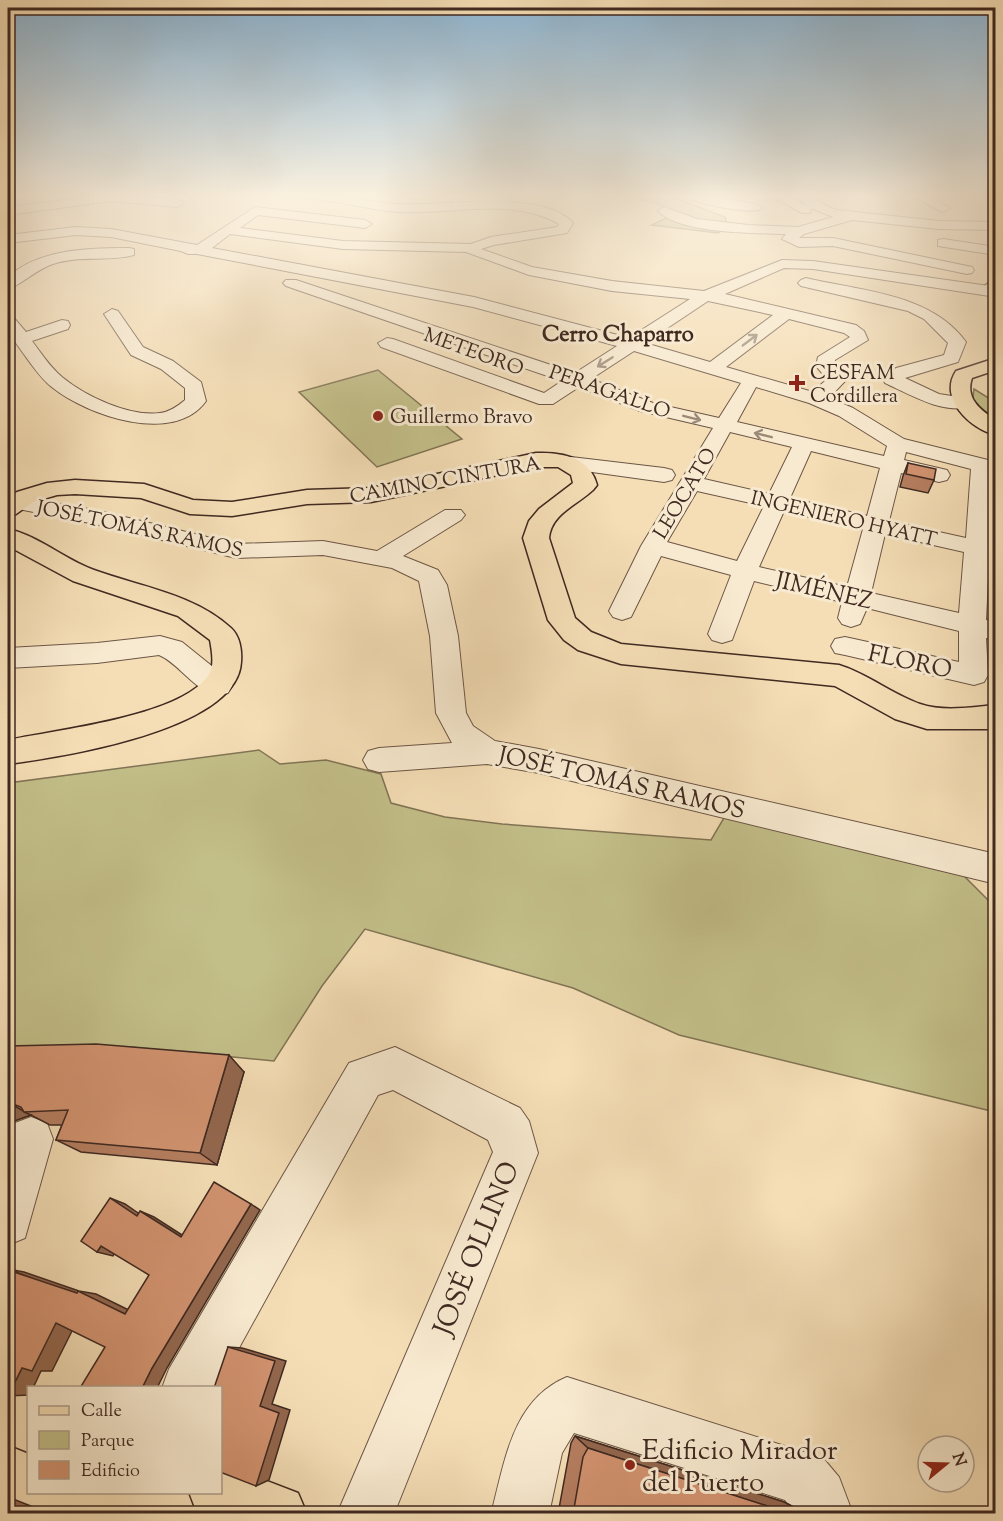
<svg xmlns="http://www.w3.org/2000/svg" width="1003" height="1521" font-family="'Sorts Mill Goudy',serif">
<rect width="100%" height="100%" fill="#f5deb6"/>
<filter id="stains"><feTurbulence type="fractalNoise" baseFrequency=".00333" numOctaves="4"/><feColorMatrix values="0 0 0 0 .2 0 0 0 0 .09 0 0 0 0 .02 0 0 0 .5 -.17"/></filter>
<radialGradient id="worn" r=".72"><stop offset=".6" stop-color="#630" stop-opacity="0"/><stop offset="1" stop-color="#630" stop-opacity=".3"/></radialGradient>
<path fill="#c3bf89" stroke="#817455" stroke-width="1.5" d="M621,195H667L725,217L728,226L718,233L652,225L674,214L656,203Z
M378,370L462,439L377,467L299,392Z
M974,389L995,402V424L972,408Z
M259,750L280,764L326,760L381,774L391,803L445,817L502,824L711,840L725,816L961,873L995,907V1112L679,1035L573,988L365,929L322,986L274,1061L130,1047L8,1075V783Z"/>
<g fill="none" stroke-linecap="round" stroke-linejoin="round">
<defs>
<path id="minor" d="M101,195L178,199L184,203L178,207L111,201L8,215V207Z
M305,195C336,193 365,202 397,204C440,207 541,188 573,223L567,233L494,245L481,249L532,267L612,281L704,291L782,260L813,261L996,287V297L813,269L784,268L725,294L856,325L864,331L868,340L835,360L834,365L847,379L829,398L853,408L904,439L996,462V475H992L989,543L996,545V559L989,558L986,620L996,622V640L986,638L988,675L984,682L974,685L845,655L835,653L831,646L835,639L845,637L959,662V631L867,608L860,624L851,627L842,624L838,618L842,602L754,581L732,640L722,643L712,640L708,634L731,575L661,556L631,617L622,620L613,617L609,611L641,546L713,428L640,411L579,387L553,404H539L381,347L378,343L387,338L393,339L544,393L562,381L286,286L283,283L286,280H296L575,373L617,346L473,307L197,254H188L181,251L111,237L76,235L8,243V235L76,227L111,229L197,245L255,207L365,220L372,224L365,228L258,215L240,228L343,241L471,244L491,237L557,227L559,224C511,196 451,215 398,212C369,210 341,201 311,199ZM230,234L343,249L466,252L529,275L612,291L690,299L629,338L474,297L212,248ZM708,301L773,315L710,362L645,343ZM789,319L844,333L850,337L818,357L816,366L827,379L813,392L726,367ZM634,351L741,383L719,418L653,403L591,379ZM756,387L809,403L839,416L887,446L884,456L737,422ZM730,432L792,447L769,494L704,479ZM811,451L880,468L867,516L790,498ZM906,452L971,469L966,538L889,521L901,473L939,482L947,480L950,475L947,470L904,460ZM697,491L764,506L737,561L667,542ZM784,511L863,529L847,587L759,567ZM885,534L964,552L959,613L871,593Z
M682,195H702L757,204L763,208C755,216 691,203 682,195Z
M769,195H784L808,206L795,195C812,194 821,205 837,210L939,221L996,222V230L939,229L852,220L804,234L799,238H833L972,267L974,270L972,273L967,274L833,246L799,247L782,239L786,234C755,233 680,234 658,211L664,207L697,219L748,225L798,227L833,217L811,208L810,213H802Z
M911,195H926L950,208L944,212L940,211Z
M943,239L996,247V255L938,246V240Z
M129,248L134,249V255C108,262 79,255 53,264C37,269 18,287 8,289V277C39,249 88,248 129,248Z
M806,278C860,291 931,293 966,342L958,362L905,378L939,394L971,399L974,403L971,407C942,414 911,395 885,383L883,379L896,368L944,355L948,343L924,319L908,311L801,286L798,283L801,280Z
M112,309L118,311L143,347L173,361L201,382L206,401C174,446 87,415 53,388C41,379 32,365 23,353C14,340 6,332 8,316L14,318L26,332L62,320L68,321L70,325L68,329L32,341C41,353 50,367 62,377C85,396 129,417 160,413C169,412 178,406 185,400V388L161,369L131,355L104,314Z
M571,457L664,468L672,470L675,475L672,480L664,482L563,468L560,463L563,458Z
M8,489L22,497L100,511L236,544L323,541L377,551L445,510H461L465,515L461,520L403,556L438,570L447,585L458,636L466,713L473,726L495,741L539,749L996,854V884L539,773L487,764L379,772L368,769L363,760L368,751L379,748L452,743L436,713L430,636L419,581L392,568L323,555L236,558L100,525L8,507Z
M160,636L182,642L228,679L232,686L228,693C200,702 183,665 159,655L97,663L8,668V648L97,643Z
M395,1047L520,1108L529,1121L538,1153L394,1514H337L493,1152L488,1140L393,1090L378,1095L217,1388H162L169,1369L349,1063Z
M31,1117L47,1123L53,1139L25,1238L8,1245V1143L15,1123Z
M567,1377L823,1458L839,1477L853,1514H796L785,1500L574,1433L562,1453L549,1514H491C505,1461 512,1400 567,1377Z"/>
<path id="major" d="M984,195H996V202Z
M996,278V296L983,287Z
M996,358V370L972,378C965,398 980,410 996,420V435C970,429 938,398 956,371Z
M536,453C561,452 590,457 597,485L593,490C577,505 551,514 549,538L575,618L591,632L621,644L839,665C868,674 892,694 920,704C943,712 972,707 996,705V729H927L895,719L835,686L621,664L578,650L564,640L548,620L523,538L529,521L539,509L573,483L571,475L558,467H536L371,502L307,504L232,516L190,514L141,498L75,494L57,495L33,502L16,514L8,516V498L17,492L47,483L75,480L144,484L193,500L232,502L307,490L371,488Z
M8,529C39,536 64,559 94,570C141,587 194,594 231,628C240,636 242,651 241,662C238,730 61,757 8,764V740C55,730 179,717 208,676C215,667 212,651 210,640L178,616L73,581L8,546Z
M8,1388L28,1396V1452L8,1444Z
M220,1463L298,1493L307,1514L197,1513L189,1492H220Z"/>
</defs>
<use href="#minor" stroke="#6c5646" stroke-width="2"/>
<use href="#major" stroke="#3f2921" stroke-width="3"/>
<use href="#minor" fill="#f8ead0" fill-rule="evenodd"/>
<use href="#major" fill="#f5deb6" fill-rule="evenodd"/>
</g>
<path fill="#b57e60" stroke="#3f2921" stroke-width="1.5" d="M908,463L934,480L928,493L900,487L903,476Z
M8,1046L244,1072L217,1165L81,1152L56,1140L62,1125H50L31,1115L14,1121L11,1127H8Z
M575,1436L784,1502L807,1514H558L571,1443Z"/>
<path fill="#93674e" stroke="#3f2921" stroke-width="1.5" d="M229,1055L244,1072L217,1165L200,1153Z
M8,1102L25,1112H24L31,1115L14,1121L11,1127L8,1125Z
M110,1198L125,1204L151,1222L137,1216Z
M251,1204L260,1210L167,1368L157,1388H142L152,1368Z
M140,1211L154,1217L193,1242L181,1237Z
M101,1246L116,1251L113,1256L97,1252Z
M8,1269L24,1272L79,1291L96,1294L141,1316L125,1314Z
M56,1323L75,1325L52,1371H41L33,1388H28V1395L8,1396L22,1368Z
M228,1347L242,1348L286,1361L272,1404L290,1410L269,1480L256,1486L260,1406Z
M575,1436L784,1502L807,1514H792L588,1448Z
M8,1497L51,1514H8Z"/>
<path fill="#d29370" stroke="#3f2921" stroke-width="1.5" d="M908,463L936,469L934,480L906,474Z
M96,1044L229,1055L200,1153L56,1140L68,1110L24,1112L21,1107L8,1102V1046Z
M214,1182L251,1204L152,1368L142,1388H80L105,1347L56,1323L32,1371L22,1368L8,1396V1270L77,1293L78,1291L125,1314L149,1275L101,1246L97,1252L81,1241L110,1198L137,1216L140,1211L181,1237Z
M228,1347L275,1361L260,1406L279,1413L256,1486L220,1472V1388H214Z
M588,1448L792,1514H573L583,1457Z"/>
<defs><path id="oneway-shaft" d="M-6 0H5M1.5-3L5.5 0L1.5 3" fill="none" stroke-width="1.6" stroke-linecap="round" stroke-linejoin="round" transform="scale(1.5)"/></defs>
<g stroke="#9c8a78">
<use href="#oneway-shaft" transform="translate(750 340) rotate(-37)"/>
<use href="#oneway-shaft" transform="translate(605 362) rotate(148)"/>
<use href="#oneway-shaft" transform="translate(692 418) rotate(14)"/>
<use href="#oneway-shaft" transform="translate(763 435) rotate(-166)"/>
</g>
<linearGradient id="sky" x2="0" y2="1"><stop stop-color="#8cb6d5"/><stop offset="0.48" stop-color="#faf0de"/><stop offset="1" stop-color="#faf0de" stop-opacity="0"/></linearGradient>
<rect width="1003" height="408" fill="url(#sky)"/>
<g fill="#8f2418" stroke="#f8ead0" stroke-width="2">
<path d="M794 374h6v6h6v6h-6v6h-6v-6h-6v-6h6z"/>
<circle cx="378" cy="416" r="6"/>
<circle cx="630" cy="1465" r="6"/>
</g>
<g text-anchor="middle" stroke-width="6" stroke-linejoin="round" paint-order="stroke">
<g font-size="20" fill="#3f2921" stroke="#f8ead0">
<text transform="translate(474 351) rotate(20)" y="7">METEORO</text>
<text transform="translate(610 391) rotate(19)" y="7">PERAGALLO</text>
<text transform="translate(445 479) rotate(-10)" y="7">CAMINO CINTURA</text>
<text transform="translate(684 493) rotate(-59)" y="7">LEOCATO</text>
<text transform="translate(844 518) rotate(13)" y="7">INGENIERO HYATT</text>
<text transform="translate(140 528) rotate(12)" y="7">JOSÉ TOMÁS RAMOS</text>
</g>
<g font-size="20" fill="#3f2921" stroke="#f8ead0" text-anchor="start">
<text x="810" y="379">CESFAM<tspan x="810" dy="23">Cordillera</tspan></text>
<text x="390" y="423">Guillermo Bravo</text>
</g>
<g font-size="22" font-weight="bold" fill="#3f2921" stroke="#f8ead0">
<text x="618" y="341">Cerro Chaparro</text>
</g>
<g font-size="24" fill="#3f2921" stroke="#f8ead0">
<text transform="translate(824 590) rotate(13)" y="8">JIMÉNEZ</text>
<text transform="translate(910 661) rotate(12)" y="8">FLORO</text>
<text transform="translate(622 782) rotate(13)" y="8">JOSÉ TOMÁS RAMOS</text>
</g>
<g font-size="28" fill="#3f2921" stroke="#f8ead0">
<text transform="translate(475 1248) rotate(-68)" y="10">JOSÉ OLLINO</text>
</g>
<g font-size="28" fill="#3f2921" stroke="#f8ead0" text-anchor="start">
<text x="642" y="1459">Edificio Mirador<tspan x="642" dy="32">del Puerto</tspan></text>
</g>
</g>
<rect width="1003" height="1521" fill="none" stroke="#f5deb6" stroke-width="30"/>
<rect x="9" y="9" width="985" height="1503" fill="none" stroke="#3f2921" stroke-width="3"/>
<rect x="15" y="15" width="973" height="1491" fill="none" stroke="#3f2921" stroke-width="1.5"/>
<rect x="27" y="1386" width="195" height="108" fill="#f8ead0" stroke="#ae9d8a" stroke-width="1.5"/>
<rect x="39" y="1406" width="30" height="9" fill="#f5deb6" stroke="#ae9d8a" stroke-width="1.5"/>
<text x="81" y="1416" font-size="18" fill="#3f2921">Calle</text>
<rect x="39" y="1431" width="30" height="18" fill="#c3bf89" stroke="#ae9d8a" stroke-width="1.5"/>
<text x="81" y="1446" font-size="18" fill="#3f2921">Parque</text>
<rect x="39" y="1461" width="30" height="18" fill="#d29370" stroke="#ae9d8a" stroke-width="1.5"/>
<text x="81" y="1476" font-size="18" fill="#3f2921">Edificio</text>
<g transform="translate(946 1464) rotate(71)"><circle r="28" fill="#f8ead0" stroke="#ae9d8a" stroke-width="1.5"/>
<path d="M0-4.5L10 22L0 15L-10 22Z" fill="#8f2418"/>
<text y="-9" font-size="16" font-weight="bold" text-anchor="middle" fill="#3f2921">N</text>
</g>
<rect width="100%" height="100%" filter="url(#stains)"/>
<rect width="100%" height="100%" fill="url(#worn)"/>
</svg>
